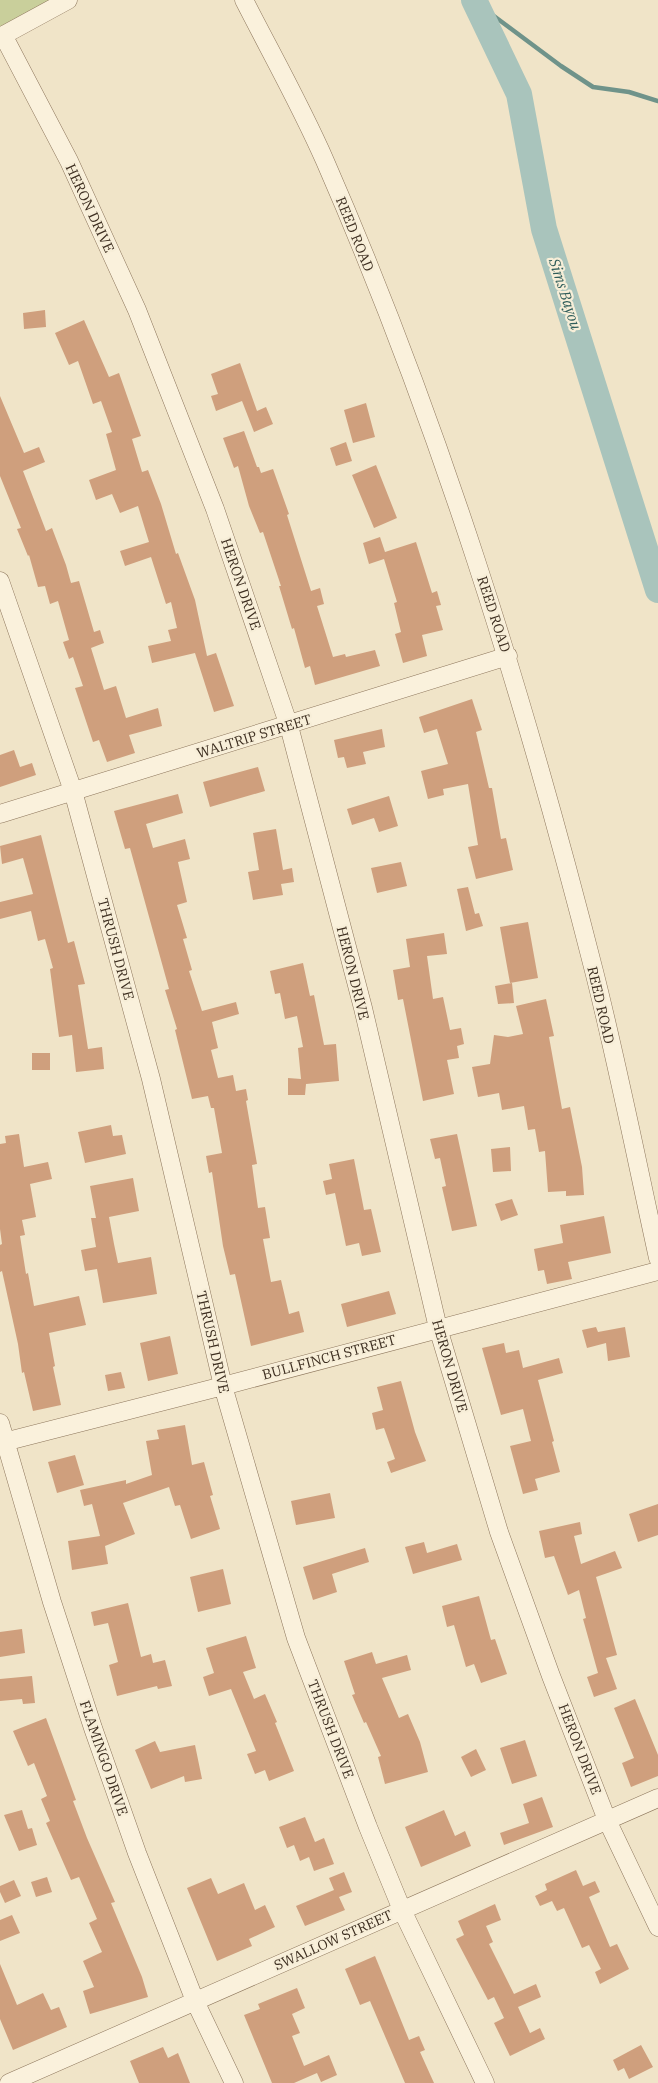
<svg xmlns="http://www.w3.org/2000/svg" width="658" height="2083" font-family="'IBM Plex Serif',serif">
<rect width="100%" height="100%" fill="#f0e4c8"/>
<path fill="#c9cf9b" d="M0,0H60L0,33Z"/>
<g fill="none" stroke-linecap="round" stroke-linejoin="round">
<path stroke="#6f938a" stroke-width="4.5" d="M475,2L561,66L593,87L629,92L658,101"/>
<path stroke="#a9c4bc" stroke-width="26" d="M474,0L519,94L544,229L658,590"/>
</g>
<path fill="#cf9f7d" d="M45,310L46,327L24,329L23,313Z
M84,320L109,377L119,373L141,436L132,439L142,472L148,470L161,504L176,554L178,553L195,600L207,656L216,653L234,706L214,712L195,653L152,663L148,646L171,641L168,630L177,628L171,602L166,604L151,557L125,566L120,551L149,542L138,506L120,513L112,494L96,500L89,480L116,470L106,434L112,432L101,401L93,404L78,361L69,365L55,333Z
M240,363L257,411L266,407L273,424L254,432L242,401L216,411L211,396L218,394L211,374Z
M0,396L24,453L39,447L45,462L23,471L46,531L52,528L66,565L71,583L79,581L94,632L100,630L104,643L91,648L104,690L116,686L126,718L158,708L162,726L129,735L135,753L107,762L99,740L93,742L75,688L83,686L73,657L69,659L63,642L69,640L58,601L50,604L45,586L38,587L29,555L28,556L17,529L21,528L0,476Z
M366,403L375,437L353,443L344,410Z
M244,431L257,467H259L261,473L273,469L289,514L287,515L311,591L320,588L324,604L317,606L333,657L345,654L346,657L375,650L380,666L315,685L310,666L305,668L294,628L292,629L279,586H281L263,532L260,533L249,506L238,466L234,468L223,438Z
M346,442L352,461L336,466L330,448Z
M376,465L397,518L374,528L352,475Z
M380,537L385,552L416,542L432,593L437,591L441,605L436,606L443,630L422,635L427,656L403,663L395,634L401,632L394,603L397,602L384,559L369,564L363,543Z
M472,699L482,730L476,732L489,788H492L501,839L506,838L513,870L476,879L468,847L478,845L468,784L443,789L444,795L428,799L421,771L448,764L437,729L424,733L419,717Z
M382,729L385,747L363,752L366,764L347,768L344,757L338,758L334,740Z
M14,750L20,767L32,763L36,775L0,787V755Z
M258,767L265,791L210,807L203,782Z
M178,794L183,813L146,824L153,848L185,839L190,859L178,862L187,902L177,905L187,938L183,939L192,970L189,971L202,1011L236,1002L239,1014L212,1022L218,1048L211,1050L218,1078L233,1075L236,1091L246,1089L248,1100L246,1101L257,1164L252,1165L258,1208L265,1207L270,1238L263,1239L271,1282L281,1280L289,1314L299,1311L304,1332L251,1346L235,1274L230,1275L223,1246L212,1172L209,1173L206,1156L222,1153L214,1108H211L208,1096L192,1099L175,1030L177,1029L165,990L169,989L130,848L125,849L114,811Z
M389,796L398,826L379,832L374,818L352,825L347,809Z
M276,829L283,870L292,868L294,882L281,884L283,895L253,900L248,872L259,870L253,833Z
M41,835L68,943L74,941L85,984L78,985L88,1049L102,1047L104,1069L76,1072L72,1035L59,1037L50,969L53,968L45,939L38,941L31,911L0,919V902L33,894L23,858L2,864L0,846Z
M401,862L407,886L377,893L371,868Z
M468,887L475,914L479,913L483,926L466,931L457,889Z
M528,922L538,978L510,983L500,927Z
M444,933L447,954L427,956L433,999L443,997L450,1030L461,1028L464,1044L457,1046L459,1058L447,1060L454,1094L423,1101L403,999L398,1000L393,970L410,967L406,939Z
M303,963L310,996L314,995L324,1045L336,1044L339,1081L306,1084L305,1095H288V1078L301,1079L298,1048L303,1047L297,1016L285,1019L280,993L275,994L270,971Z
M512,983L514,1003L498,1004L495,986Z
M546,999L554,1036L549,1037L562,1109L570,1107L582,1167L584,1195L566,1196V1191L548,1192L545,1151L539,1152L535,1129L528,1130L524,1106L502,1110L499,1093L478,1097L472,1067L490,1064L494,1035L508,1037L523,1034L516,1006Z
M32,1053H50V1070H32Z
M111,1125L113,1136L122,1135L126,1154L85,1163L78,1132Z
M19,1134L24,1167L48,1162L52,1179L30,1184L36,1217L22,1220L25,1235L20,1236L26,1274L28,1273L34,1306L79,1296L86,1325L49,1333L55,1366L53,1367L61,1405L33,1411L24,1372L22,1373L18,1344L2,1271L0,1272V1245L2,1244L0,1229V1144L6,1143L5,1136Z
M457,1134L477,1226L452,1231L442,1187L446,1186L440,1158L435,1159L430,1139Z
M510,1147L511,1171L493,1172L491,1149Z
M354,1159L364,1210L371,1209L381,1252L362,1256L359,1243L346,1246L335,1193L326,1195L323,1181L332,1179L329,1164Z
M133,1178L139,1211L109,1217L114,1244L118,1263L151,1257L157,1294L103,1303L97,1269L85,1271L81,1250L96,1247L91,1218H96L90,1186Z
M512,1199L518,1215L501,1221L495,1204Z
M604,1216L611,1253L568,1262L572,1279L547,1284L544,1270L538,1271L534,1249L563,1243L560,1225Z
M389,1291L396,1314L347,1327L341,1304Z
M596,1327L598,1332L625,1327L630,1357L608,1361L606,1343L587,1348L582,1330Z
M170,1336L178,1374L148,1381L140,1343Z
M504,1343L506,1353L519,1350L523,1368L559,1358L563,1373L538,1380L554,1441L552,1442L560,1472L535,1479L538,1490L523,1494L510,1446L531,1441L523,1409L501,1415L482,1348Z
M121,1372L125,1388L108,1391L105,1375Z
M401,1381L415,1432L426,1461L391,1473L387,1462L395,1459L384,1428L376,1430L372,1413L383,1410L377,1387Z
M185,1425L192,1465L204,1462L213,1495L210,1496L220,1529L191,1539L180,1505L175,1506L169,1487L123,1503L135,1534L105,1546L108,1564L72,1570L68,1541L100,1536L92,1504L84,1506L80,1490L126,1480V1484L152,1475L146,1441L159,1439L157,1430Z
M75,1455L84,1485L57,1493L48,1462Z
M330,1493L335,1518L296,1525L291,1501Z
M658,1504V1535L638,1542L629,1514Z
M580,1522L582,1534L574,1536L581,1564L615,1551L622,1568L596,1577L617,1655L606,1658L617,1689L594,1697L587,1677L598,1673L583,1619L586,1618L579,1590L568,1595L554,1556L545,1558L539,1531Z
M424,1542L427,1553L457,1544L462,1560L413,1574L405,1547Z
M365,1548L369,1562L332,1574L337,1592L313,1600L303,1567Z
M223,1569L231,1604L198,1612L190,1577Z
M479,1596L491,1640L495,1639L507,1674L481,1683L474,1664L466,1667L454,1625L447,1627L442,1606Z
M128,1603L141,1657L151,1654L153,1663L165,1660L172,1686L158,1689L157,1686L117,1696L109,1665L118,1662L108,1623L94,1626L91,1612Z
M22,1629L25,1653L0,1657V1632Z
M246,1636L256,1668L243,1672L254,1699L265,1694L277,1722L275,1723L294,1771L269,1781L265,1770L255,1774L247,1754L256,1751L231,1689L209,1696L203,1677L214,1673L206,1648Z
M372,1652L376,1664L407,1655L411,1670L382,1678L399,1718L408,1714L420,1742L428,1772L385,1784L378,1757L381,1756L366,1722L364,1723L352,1695L355,1694L344,1661Z
M32,1676L35,1703L23,1704L22,1699L0,1701V1679Z
M635,1699L658,1755V1776L631,1787L622,1763L634,1758L614,1708Z
M46,1718L76,1800L73,1801L87,1838L115,1902L111,1903L142,1977L148,1997L90,2014L83,1991L94,1987L83,1961L102,1952L89,1923L97,1919L79,1877L71,1880L46,1823L50,1821L41,1799L47,1796L34,1763L28,1766L13,1731Z
M525,1740L537,1776L512,1784L500,1748Z
M155,1741L160,1752L195,1745L202,1779L185,1782L184,1776L151,1789L135,1750Z
M476,1749L486,1770L471,1777L461,1757Z
M542,1797L553,1827L504,1845L500,1833L529,1823L523,1804Z
M22,1810L28,1829L32,1828L37,1845L19,1851L4,1815Z
M444,1810L455,1836L465,1831L471,1846L421,1867L405,1827Z
M305,1817L315,1842L324,1838L334,1864L314,1871L309,1857L300,1861L294,1845L287,1848L279,1827Z
M576,1870L583,1886L595,1881L600,1892L589,1897L610,1947L617,1944L629,1969L600,1984L595,1972L601,1969L589,1945L582,1948L564,1908L557,1911L552,1901L540,1906L535,1896L547,1890L545,1884Z
M344,1872L352,1892L339,1897L345,1910L305,1926L296,1906L334,1890L329,1878Z
M47,1877L52,1892L36,1897L31,1882Z
M211,1878L218,1894L244,1883L255,1910L265,1905L275,1927L249,1939L252,1946L217,1961L187,1888Z
M14,1880L21,1896L5,1903L0,1892V1886Z
M495,1904L501,1920L486,1926L493,1942L489,1944L514,1994L536,1984L541,1997L518,2007L530,2033L540,2028L545,2039L510,2056L494,2023L504,2018L494,1997L488,2000L456,1939L464,1935L458,1921Z
M12,1915L20,1933L0,1941V1920Z
M375,1956L409,2040L419,2036L425,2050L420,2052L434,2083H405L370,2001L360,2005L345,1969Z
M0,1964L17,2005L43,1993L51,2010L59,2007L67,2027L13,2050L0,2019Z
M297,1988L305,2008L292,2014L300,2033L292,2036L304,2066L329,2055L337,2075L321,2082L317,2073L294,2083H272L244,2015L260,2009L258,2004Z
M641,2045L653,2067L629,2079L624,2068L618,2071L613,2060Z
M163,2047L168,2058L178,2053L190,2083H139L130,2061Z"/>
<g fill="none" stroke-linecap="round" stroke-linejoin="round">
<defs>
<path id="minor" d="M244,0C271,53 301,106 325,161C439,422 524,695 594,971C618,1066 637,1162 658,1258
M3,35L69,161L137,310L215,509L289,726L363,1008L438,1328L499,1532L551,1676L607,1820L658,1927
M0,37L68,0
M0,581L73,791L151,1079L223,1386L296,1638L368,1827L402,1910L485,2083
M0,814L508,656
M0,1423L52,1602L93,1728L137,1853L195,2001L234,2083
M0,1443L223,1386L658,1271
M9,2083L658,1798"/>
</defs>
<use href="#minor" stroke="#8d765c" stroke-width="19"/>
<use href="#minor" stroke="#faf1dc" stroke-width="18"/>
</g>
<g text-anchor="middle" stroke-width="4.5" stroke-linejoin="round" paint-order="stroke">
<g font-size="14" fill="#3d2e20" stroke="#f7eed8">
<text transform="translate(90 208) rotate(65)" y="5">HERON DRIVE</text>
<text transform="translate(355 234) rotate(68)" y="5">REED ROAD</text>
<text transform="translate(241 584) rotate(71)" y="5">HERON DRIVE</text>
<text transform="translate(494 614) rotate(72)" y="5">REED ROAD</text>
<text transform="translate(254 736) rotate(-17)" y="5">WALTRIP STREET</text>
<text transform="translate(116 949) rotate(75)" y="5">THRUSH DRIVE</text>
<text transform="translate(353 973) rotate(76)" y="5">HERON DRIVE</text>
<text transform="translate(601 1005) rotate(77)" y="5">REED ROAD</text>
<text transform="translate(213 1342) rotate(77)" y="5">THRUSH DRIVE</text>
<text transform="translate(329 1357) rotate(-15)" y="5">BULLFINCH STREET</text>
<text transform="translate(450 1366) rotate(74)" y="5">HERON DRIVE</text>
<text transform="translate(331 1729) rotate(69)" y="5">THRUSH DRIVE</text>
<text transform="translate(580 1749) rotate(69)" y="5">HERON DRIVE</text>
<text transform="translate(104 1758) rotate(71)" y="5">FLAMINGO DRIVE</text>
<text transform="translate(333 1940) rotate(-24)" y="5">SWALLOW STREET</text>
</g>
<g font-size="15" font-style="italic" fill="#2f5d5a" stroke="#f7eed8">
<text transform="translate(565 294) rotate(72)" y="5">Sims Bayou</text>
</g>
</g>
</svg>
